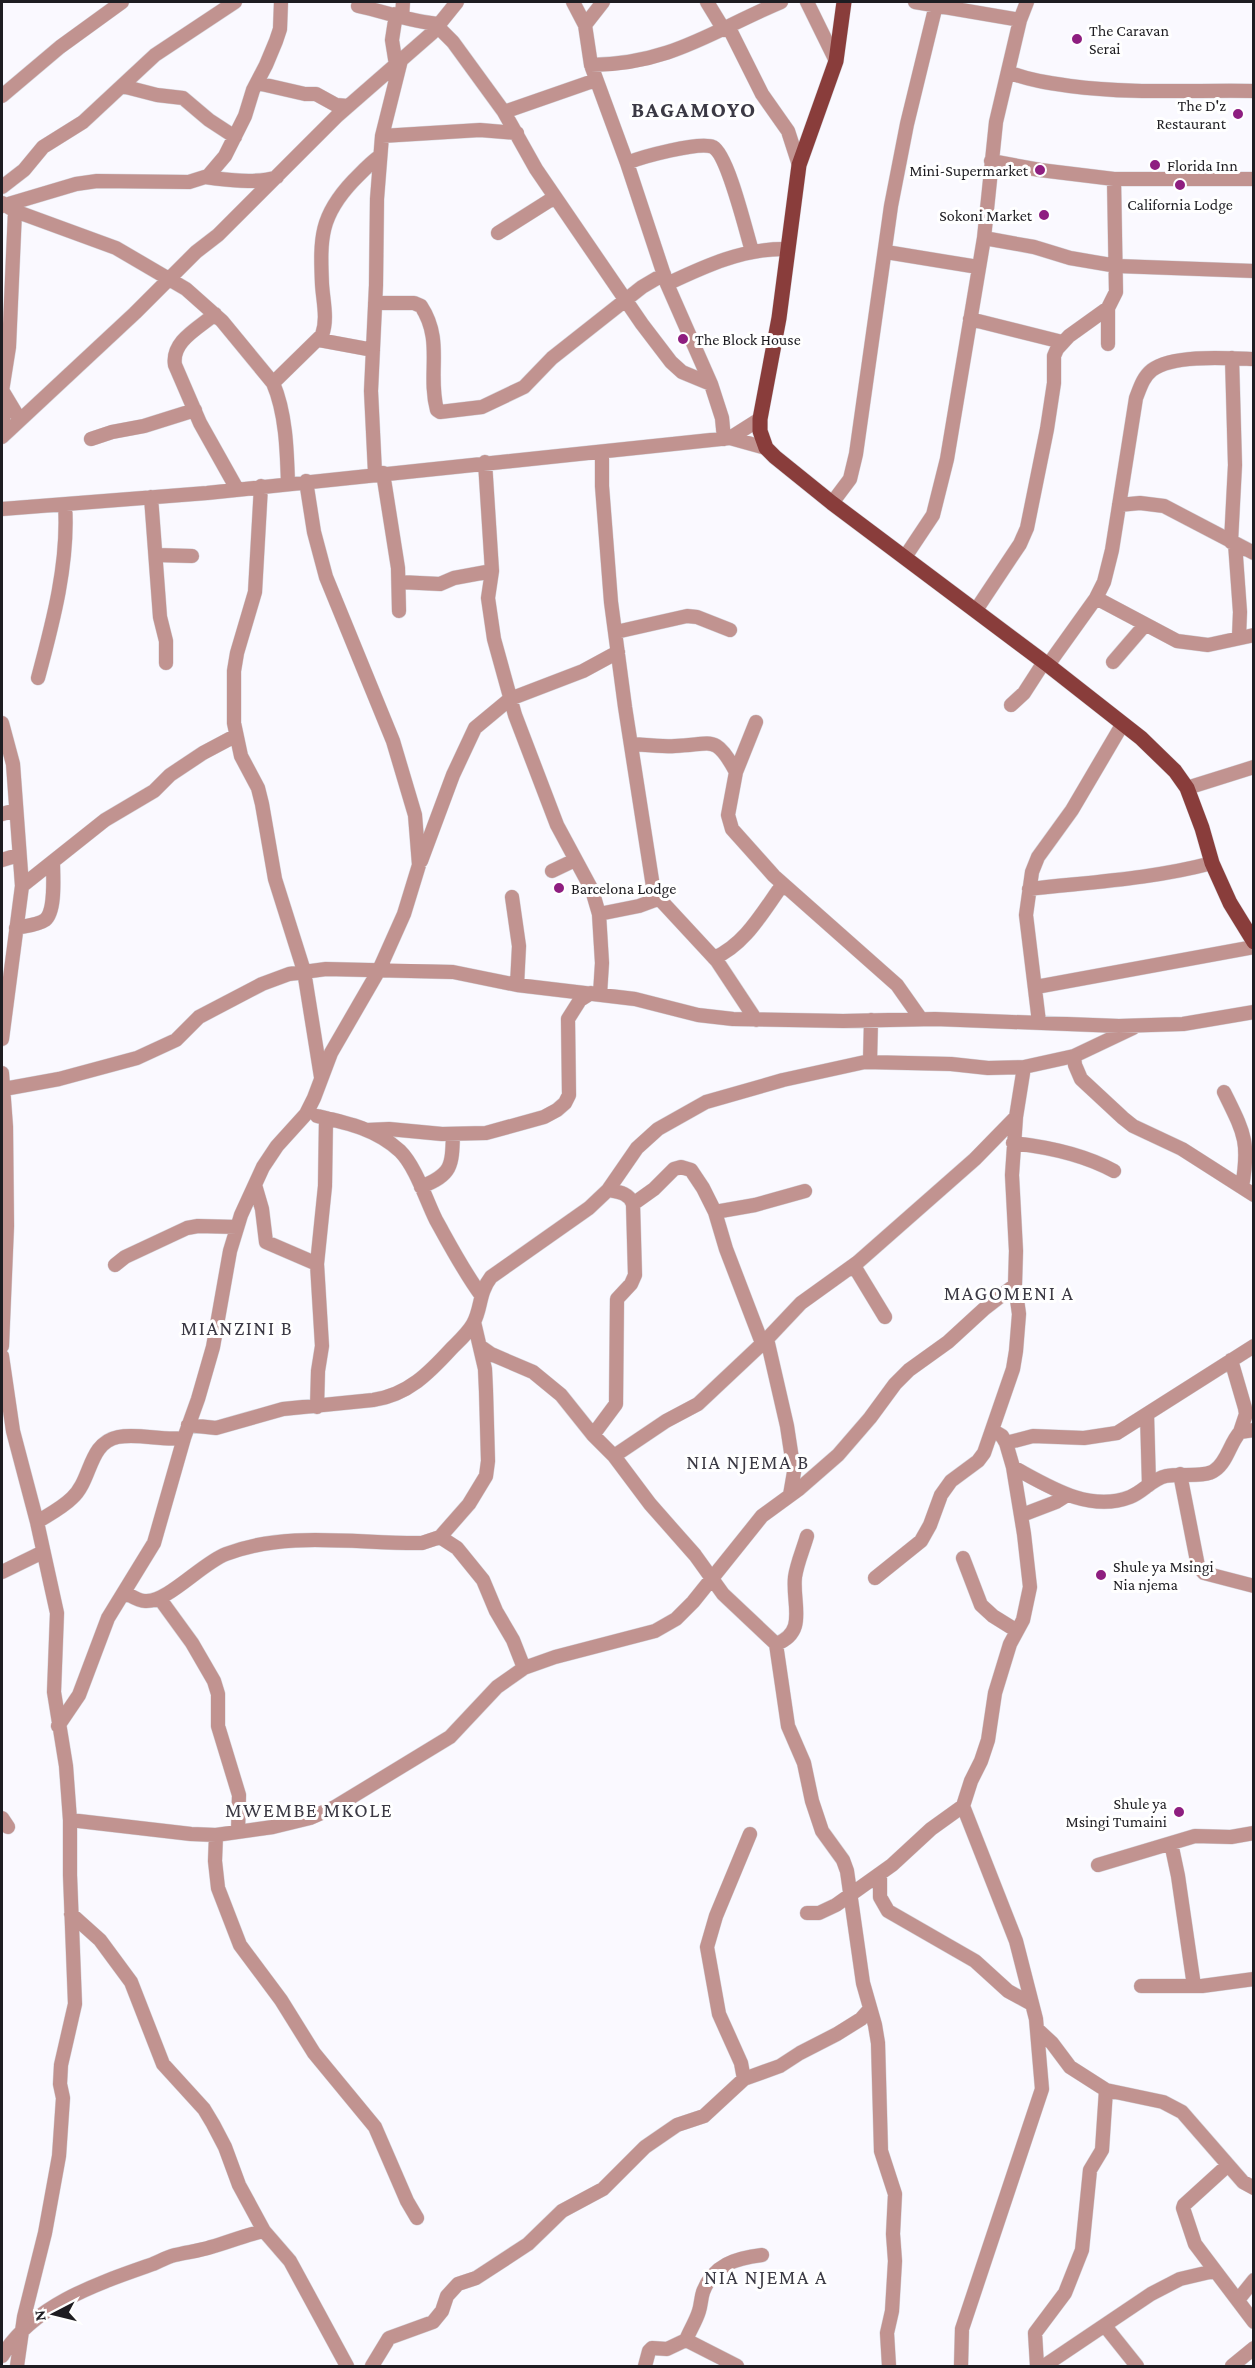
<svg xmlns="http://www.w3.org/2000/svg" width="1255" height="2368" font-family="'Crimson Pro',serif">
<rect width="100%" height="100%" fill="#faf9ff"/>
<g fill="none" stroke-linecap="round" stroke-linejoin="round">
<defs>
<path id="minor" d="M573,2L585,25L591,65L627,163L667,284L711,384L722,418L724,439
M707,2L724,30
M807,2L836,61
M915,2L1020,20
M358,6C386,12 411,22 439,24
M402,17L403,2
M585,25L603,2
M437,26L453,42L504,112L536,169L642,324L671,362L682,372L711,384
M729,28L762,94L788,131L799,165
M396,65L392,40L396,14
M591,65C671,64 712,31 781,2
M1008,72C1028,80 1049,83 1070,86C1131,94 1192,90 1254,91
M257,83L305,94H316L336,105L348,106
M122,86L157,95L183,98L209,120L235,137
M2,96L60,47L122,2
M504,112L596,80
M382,136L480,130L517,133
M991,161L1040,170L1114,179H1254
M627,163C641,157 700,141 713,147C728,155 746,232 752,251
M205,177C226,180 257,184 277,177
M2,187L24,170L43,147L83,122L155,55L235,2
M2,203L15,211L116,248L186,289L222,321L273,383C286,413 287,451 288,484
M2,206L76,184L97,181L189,182L208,176L225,156L245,116L253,90L266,65L276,41L280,29L281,2
M498,233L555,197
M984,238L1034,247L1070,258L1117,266L1254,271
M886,252L978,267
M667,284C705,266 744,248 787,249
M375,303H414L421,306C444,341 427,373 437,410L440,412L482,407L524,387L552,358L642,287L664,274
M215,314C199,328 171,341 175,365L200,423L237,489
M970,319L1062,342
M319,340L373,350
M1108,344V308
M273,383L322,335C328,319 323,301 322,284C320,238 320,216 353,181C362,172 370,163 380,156
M2,390L20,420
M2,391L9,347L15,211
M2,426L7,399
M2,437L135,313L196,252L218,235L337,116L432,33L457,2
M730,438L760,419
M91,439L112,432L144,426L195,410
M602,452V486L611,602L625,707L654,893L717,961L756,1020
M485,462L492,571L488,598L494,639L515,715L557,825L592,890L599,914L602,963L600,994
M375,473L371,391L376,285L377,199L382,136L401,60
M383,473L398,568L399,611
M261,486L255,592L237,653L234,671V723L241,756L258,788L262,804L275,879L304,971L321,1077
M151,497L160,617L166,641V663
M832,503L850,479L856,454L891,206L907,124L936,5
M1119,505L1140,503L1164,506L1254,553
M2,509L207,493L730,438L766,448
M1231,542L1235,465L1232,358
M1235,543L1240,612L1239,637
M156,555L192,556
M905,557L933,515L947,459L984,238L996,122L1020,20L1027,2
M399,582L440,584L454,578L492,571
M1096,598L1177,641L1208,645L1254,635
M976,610L1020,544L1027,528L1047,429L1054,383V356L1057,349L1069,336L1108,308L1116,292L1114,179
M616,632L687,616L697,617L730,630
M1113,662L1144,626
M1048,665L1096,598L1104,582L1112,550L1136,398C1140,388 1143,377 1152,370C1173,354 1228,358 1254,359
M38,678C53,622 69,562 65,505
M1011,705L1024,693L1044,662
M756,722L736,772L728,815L732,829L774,876L897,985L921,1019
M2,723L13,764L22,886L2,1039
M632,744C646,745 661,747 675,746C712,745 715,733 736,772
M1187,788L1254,767
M2,814L16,810
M2,860L18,855
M421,861L453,775L475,728L510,699L583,671L618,652
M552,871L575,860
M22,886L105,820L154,791L170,775L203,753L235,736
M1029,889C1090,882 1152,879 1212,863
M512,897L519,946L517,985
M599,914L639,906L658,899
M16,928C25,926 38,925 45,920C56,911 53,876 53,862
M714,958C746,944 763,911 783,884
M1036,987L1254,947
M1039,1022L1026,915L1032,872L1038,857L1072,810L1122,725
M1074,1056L1075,1065L1081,1079L1123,1118L1133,1126L1182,1149L1254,1195
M870,1062L871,1020
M2,1073L6,1127L7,1226L2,1346
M4,1089L59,1079L137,1058L176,1040L199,1017L262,984L289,974L326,969L453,972L517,985L635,999L698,1015L733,1019L843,1021L935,1019L1119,1026L1183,1024L1254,1012
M1224,1092C1244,1133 1250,1141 1242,1187
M317,1116C348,1123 376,1129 400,1151C416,1167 426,1200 436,1220C450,1245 464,1272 481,1295
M367,1130L389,1129L442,1134L486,1133L544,1117L557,1110L565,1103L569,1095L568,1019L580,1000L591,993
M1013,1143C1049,1147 1083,1154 1114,1171
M255,1185L262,1209L266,1242L317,1264
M421,1187C452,1174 452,1167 453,1134
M633,1204L654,1189L674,1169L681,1167L691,1170L703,1188L715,1212L726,1249L762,1343
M715,1212L755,1205L805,1191
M115,1265L125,1257L187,1228L198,1226L237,1227
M854,1266L885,1317
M767,1339L787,1426L794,1472L790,1495
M481,1347L491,1354L533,1372L561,1395L593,1435L614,1456L650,1504L695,1555L723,1594L776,1644L788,1726L804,1763L812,1801L822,1831L843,1860L847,1871L863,1983L875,2025L878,2043L881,2151L895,2194L893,2234L895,2261L892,2311L887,2333L889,2366
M2,1356L13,1431L37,1522L57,1613L54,1692L66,1766L70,1820V1875L75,2004L61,2065L60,2084L63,2098L59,2156L45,2233L24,2317L17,2366
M1231,1360L1245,1408L1246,1414L1240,1432
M317,1407L318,1371L322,1346L317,1264L325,1186L326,1118
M1147,1414L1149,1485
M188,1425L216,1428L283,1409L373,1400C408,1395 429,1373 452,1348C459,1341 468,1333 473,1324C482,1308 478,1294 491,1277L589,1208L608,1190L637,1148L658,1129L706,1102L783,1080L865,1062L951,1064L988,1068L1024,1067L1074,1056L1133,1028
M593,1435L616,1404L617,1299L631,1284L635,1275L633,1204C629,1193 619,1192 608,1190
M1006,1443L1033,1436L1084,1438L1117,1433L1254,1346
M614,1456L666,1421L698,1404L767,1339L801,1303L858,1262L975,1159L1016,1117
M1013,1467C1048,1486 1089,1513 1130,1497C1143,1492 1152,1479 1166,1476C1179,1473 1206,1478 1215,1470C1227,1462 1230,1443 1240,1432L1254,1430
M1180,1474L1198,1566L1204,1573L1254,1586
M1022,1515L1056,1502L1067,1495
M37,1522C48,1515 62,1508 72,1498C92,1480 88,1443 118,1437C139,1433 162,1441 184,1438
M440,1537L457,1548L483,1580L496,1611L513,1640L524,1668
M963,1558L981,1605L993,1616L1017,1631
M2,1572L43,1552
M875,1578L921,1541L930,1525L941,1495L951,1481L978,1461L984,1453L1013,1369L1016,1351L1019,1314L1015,1285L1016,1251L1012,1175L1016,1117L1024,1067
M124,1592C130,1595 138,1601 145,1601C167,1603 202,1563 226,1554C288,1530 358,1544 422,1543L440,1537L469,1504L486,1476L488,1461L486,1391L485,1369L474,1322
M160,1599L192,1643L214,1681L218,1694V1726L239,1795L238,1832
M776,1644C808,1632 792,1604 795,1577C797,1563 803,1550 807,1536
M58,1726L79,1695L108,1618L154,1543L184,1438L198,1399L213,1347L230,1251L241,1215L263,1167L277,1146L306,1114L314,1098L331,1053L379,970L404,914L419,865L415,815L393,741L326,577L314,532L306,481
M2,1818L8,1827
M70,1820L191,1834L216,1835L273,1827L310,1818L335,1807L450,1737L497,1687L524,1668L555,1657L655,1631L676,1619L693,1602L762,1516L799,1489L838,1455L870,1418L895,1384L909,1370L948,1342L984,1309L1015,1285
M216,1835L215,1861L218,1888L240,1945L281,2000L314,2053L375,2127L407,2201L417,2218
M1171,1843L1178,1876L1194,1986
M1098,1865L1195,1836L1231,1837L1254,1833
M880,1874V1897L888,1911L975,1961L1008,1991L1030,2003
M807,1913H819L836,1905L892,1865L931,1829L963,1806L971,1781L981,1761L988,1740L995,1693L1010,1644L1023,1620L1030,1587L1024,1534L1013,1467L1006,1443L1002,1436L992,1430
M71,1914L100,1940L131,1982L163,2064L204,2109L213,2124L225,2147L239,2185L264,2231L290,2261L347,2366
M1141,1986H1202L1254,1979
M1038,2030L1052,2043L1070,2067L1106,2090L1163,2102L1182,2112L1243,2182L1254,2188
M744,2079L741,2063L719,2014L707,1947L716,1916L750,1834
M1228,2165L1184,2205L1183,2208L1195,2244L1254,2322
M1238,2300L1254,2280
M1105,2326L1137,2366
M686,2340L737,2366
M2,2356C34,2304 99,2283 153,2264C160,2261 167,2257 175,2255C187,2252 199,2251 211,2247C229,2242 245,2235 264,2231
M372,2366L389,2338L433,2322L442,2311L447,2296L458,2284L476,2278L528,2244L562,2211L603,2189L645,2147L677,2125L704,2116L744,2079L780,2066L800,2053L837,2034L861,2019L869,2010
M645,2366L649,2351L652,2348L667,2349L686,2340C690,2330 696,2321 699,2311C701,2305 701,2298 703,2292C713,2265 736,2258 762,2255
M961,2366L962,2329L1042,2089L1036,2019L1016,1941L963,1806
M1037,2366L1035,2333L1065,2293L1082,2250L1090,2170L1102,2150L1106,2090
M1044,2366L1151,2294L1180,2279L1214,2271
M1232,2366L1254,2348"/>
<path id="major" d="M844,2L836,61L799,165L779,318L760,419V431L766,448L775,457L832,503L1048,665L1141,738L1175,771L1187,788L1202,828L1212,863L1230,903L1254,942"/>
</defs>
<use href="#minor" stroke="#d7d6dc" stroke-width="15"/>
<use href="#major" stroke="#d7d6dc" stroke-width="16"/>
<use href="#minor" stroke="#c19390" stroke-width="14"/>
<use href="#major" stroke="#893d3b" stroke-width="15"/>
</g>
<g fill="#8e1e80" stroke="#fff" stroke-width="2">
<circle cx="1077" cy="39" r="6"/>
<circle cx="1238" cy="114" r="6"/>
<circle cx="1155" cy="165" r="6"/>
<circle cx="1040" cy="170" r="6"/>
<circle cx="1180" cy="185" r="6"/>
<circle cx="1044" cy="215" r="6"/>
<circle cx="683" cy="339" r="6"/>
<circle cx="559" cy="888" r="6"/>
<circle cx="1101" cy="1575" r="6"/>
<circle cx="1179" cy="1812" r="6"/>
</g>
<g text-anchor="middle" stroke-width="6" stroke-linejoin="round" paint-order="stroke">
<g font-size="16" fill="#1e1d22" stroke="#fff" text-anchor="start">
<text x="1089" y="36">The Caravan<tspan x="1089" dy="18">Serai</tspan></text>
<text x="1226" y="111" text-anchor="end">The D'z<tspan x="1226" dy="18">Restaurant</tspan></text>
<text x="1167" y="171">Florida Inn</text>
<text x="1028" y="176" text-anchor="end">Mini-Supermarket</text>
<text x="1180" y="210" text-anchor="middle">California Lodge</text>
<text x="1032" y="221" text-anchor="end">Sokoni Market</text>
<text x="695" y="345">The Block House</text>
<text x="571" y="894">Barcelona Lodge</text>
<text x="1113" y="1572">Shule ya Msingi<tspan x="1113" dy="18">Nia njema</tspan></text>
<text x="1167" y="1809" text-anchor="end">Shule ya<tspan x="1167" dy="18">Msingi Tumaini</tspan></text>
</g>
<g font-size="20" letter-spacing="1.5" fill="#3b3944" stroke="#fff">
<text x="1009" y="1300">MAGOMENI A</text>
<text x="237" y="1335">MIANZINI B</text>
<text x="748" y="1469">NIA NJEMA B</text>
<text x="309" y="1817">MWEMBE MKOLE</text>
<text x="766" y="2284">NIA NJEMA A</text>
</g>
<g font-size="22" font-weight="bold" letter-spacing="1.5" fill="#3b3944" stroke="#fff">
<text x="694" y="117">BAGAMOYO</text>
</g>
</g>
<rect width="1255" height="2368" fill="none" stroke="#1e1d22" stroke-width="6"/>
<g transform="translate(54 2314) rotate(263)" stroke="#ffffff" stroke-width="4.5" paint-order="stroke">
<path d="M0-4.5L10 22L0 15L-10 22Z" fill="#1e1d22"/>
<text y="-9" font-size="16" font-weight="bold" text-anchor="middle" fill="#1e1d22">N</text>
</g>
</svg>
